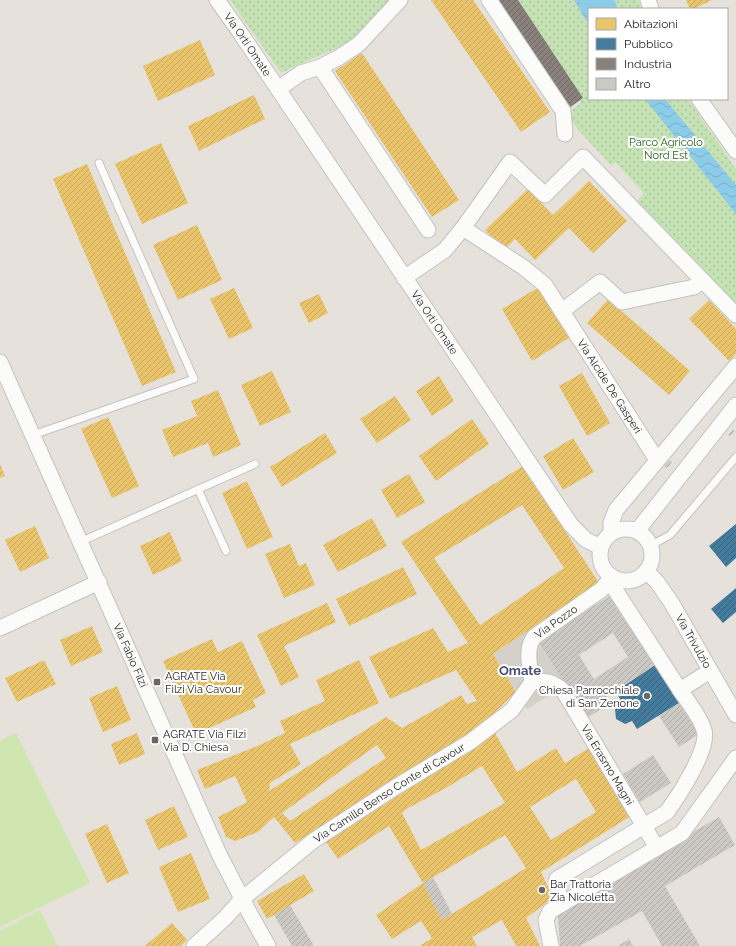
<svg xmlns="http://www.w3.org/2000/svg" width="736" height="946" font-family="Raleway,sans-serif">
<defs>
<pattern id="park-dots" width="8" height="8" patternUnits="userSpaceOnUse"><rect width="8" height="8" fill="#c4e2b3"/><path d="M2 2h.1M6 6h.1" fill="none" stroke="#a8c29a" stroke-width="1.8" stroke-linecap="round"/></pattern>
<pattern id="water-waves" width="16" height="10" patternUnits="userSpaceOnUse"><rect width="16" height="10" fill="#8dcce8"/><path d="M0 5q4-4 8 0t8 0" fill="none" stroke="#7aafc7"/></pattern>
<pattern id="homes-hatch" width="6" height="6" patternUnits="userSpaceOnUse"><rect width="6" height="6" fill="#e9c46a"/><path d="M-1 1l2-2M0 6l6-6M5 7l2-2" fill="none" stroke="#c8a85c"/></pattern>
<pattern id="public-hatch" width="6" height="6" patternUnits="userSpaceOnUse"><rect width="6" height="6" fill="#457b9d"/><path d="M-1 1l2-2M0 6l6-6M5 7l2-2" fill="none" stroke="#396580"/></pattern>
<pattern id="industry-hatch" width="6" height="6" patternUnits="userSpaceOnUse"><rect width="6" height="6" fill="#8a817c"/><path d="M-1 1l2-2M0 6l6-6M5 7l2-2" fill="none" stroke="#716965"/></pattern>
<pattern id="building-hatch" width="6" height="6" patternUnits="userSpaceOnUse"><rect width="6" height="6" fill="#ccc9c5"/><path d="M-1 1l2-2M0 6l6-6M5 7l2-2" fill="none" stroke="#afaca9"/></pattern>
</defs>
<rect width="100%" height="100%" fill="#e6e2db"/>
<path fill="url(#park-dots)" d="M230,0H389L348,44L313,58L281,73Z
M510,0H638L642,9H589V99H688L736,169V313L632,207L644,193L615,162L611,165L580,132L566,114L581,103Z"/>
<path fill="#cfe6b0" d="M16,733L90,883L0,927V741Z
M40,910L58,946H0V931Z"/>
<path fill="#d4d0ca" d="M529,630L566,685L527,709L493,654Z"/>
<path fill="url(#water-waves)" d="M574,0H595L600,9H589V25Z
M645,99H665L736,185V214Z"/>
<path fill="url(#homes-hatch)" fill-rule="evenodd" d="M431,0H473L550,112L521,132Z
M686,0H712L693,9H690Z
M200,40L215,75L158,101L143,66Z
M362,53L459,200L432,217L335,71Z
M254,95L265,119L199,151L188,126Z
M161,143L188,203L142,224L115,164Z
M87,164L176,372L142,386L53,179Z
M589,181L627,221L593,253L569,228L535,260L515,239L504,250L485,230L528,189L553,215Z
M197,225L222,280L178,300L153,245Z
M539,287L569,338L532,361L502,309Z
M234,288L253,328L229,339L210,299Z
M319,294L328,313L309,323L299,303Z
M608,299L690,371L669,395L587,323Z
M709,300L736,329V354L729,361L689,319Z
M272,371L291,412L260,426L241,385Z
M582,373L610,423L587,436L559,386Z
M439,376L454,401L432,416L416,391Z
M218,390L241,445L213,457L208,443L173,457L162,430L197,416L191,401Z
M395,396L411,420L377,443L360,419Z
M108,417L139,486L112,498L81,429Z
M472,419L489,444L436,481L419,456Z
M325,433L337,453L282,487L270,467Z
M573,438L594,472L563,490L543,456Z
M0,464L5,476L0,478Z
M523,466L599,583L493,654L516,692L480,726L295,843L274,817L258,832L235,841L226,837L218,817L247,802L235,776L205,789L197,770L255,747L285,733L280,721L325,701L316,680L359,660L379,703L290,744L301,764L270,783L269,791L386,717L402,728L461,695L467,704L477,701L456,670L390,699L369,657L433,628L448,652L468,643L401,542ZM522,505L564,568L480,625L434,558ZM377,745L386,758L290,821L282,813Z
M409,474L425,502L397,518L381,490Z
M247,481L273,537L247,549L222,493Z
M372,518L387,546L338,572L323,545Z
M35,526L49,558L20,572L5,540Z
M170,532L182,561L153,575L140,546Z
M290,544L299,566L306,563L315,585L284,598L265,554Z
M403,567L417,594L349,626L336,599Z
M327,603L336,622L284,646L299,677L281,686L257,635Z
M92,626L103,652L71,666L60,640Z
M212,639L218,652L242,641L266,693L253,700L256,707L196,734L163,661Z
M44,660L56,684L17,702L5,678Z
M117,686L131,720L103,732L89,698Z
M137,733L145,754L119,765L111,744Z
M495,733L517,772L556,748L565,763L589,748L631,816L541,872L549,889V901L526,918L540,946H516L502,920L472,937L477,946H420L432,938L421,921L392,939L376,915L423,883L442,920L526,868L505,835L423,883L389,826L338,859L326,842ZM482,766L505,803L421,850L402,813L408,808L446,788ZM576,779L596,812L551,840L530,807Z
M174,806L188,837L158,850L145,820Z
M107,824L129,873L107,883L85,834Z
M191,853L210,899L178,912L159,867Z
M304,874L314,891L267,919L257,901Z
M172,923L187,940L181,946H145Z"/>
<path fill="url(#public-hatch)" d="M736,524V558L726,567L709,546Z
M736,588V612L723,623L711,609Z
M655,665L679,703L637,729L632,721L625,724L616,719L615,709L621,701L616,691Z"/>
<path fill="url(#industry-hatch)" d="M497,0H518L583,98L569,108Z"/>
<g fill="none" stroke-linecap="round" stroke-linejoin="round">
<path stroke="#8dcce8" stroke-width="32" d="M596,0L601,9"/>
</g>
<path fill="url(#building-hatch)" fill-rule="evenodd" d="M733,430L735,431L730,436L728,435Z
M670,460L672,462L667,468L664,466Z
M609,596L655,665L603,699L607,705L587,718L538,642ZM613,633L628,657L594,679L579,655Z
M679,703L699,734L679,747L659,716Z
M653,755L671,783L640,802L623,774Z
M719,817L735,845L665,886L700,946H662L642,911L580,946H560L558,916L621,874Z
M433,877L452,914L442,920L423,883Z
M290,905L314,946H292L274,915Z
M629,939L633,946H618Z"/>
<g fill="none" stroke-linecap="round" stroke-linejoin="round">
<defs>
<path id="lane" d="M33,435L194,379L99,163
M198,489L226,551
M80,542L255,464
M650,546L670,535L736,457"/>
<g id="street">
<path id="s1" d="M217,0L239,31L571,525L586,540L601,547"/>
<path d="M489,0L563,111L565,134"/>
<path d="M648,0L651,9"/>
<path d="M320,67L428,230"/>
<path d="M278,89L301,73L320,67L338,58L359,44L400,0"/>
<path d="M699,99L736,151"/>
<path id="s2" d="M463,228L523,267L545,285L657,460"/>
<path d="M404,278L445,250L463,228L510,162L545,195L583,157L736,315"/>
<path d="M562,311L600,282L622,302L694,287L702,280"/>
<path id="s3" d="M0,362L220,856L250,914L268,946"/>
<circle cx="626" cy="555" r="26"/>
<path d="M637,531L736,405"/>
<path d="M611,533V523L616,510L736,366"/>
<path id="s4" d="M646,571L657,582L671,602L736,715"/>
<path d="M608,582L614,588L680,690"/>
<path d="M0,628L99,582"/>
<path id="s5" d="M532,682C544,680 555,682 564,692L657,848"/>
<path id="s6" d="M532,682C530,667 525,649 534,637L601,590L612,577"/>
<path d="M560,905L557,879L667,812C678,797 710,748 704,730C700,716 688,702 680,690L710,671"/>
<path id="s7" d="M194,946L224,919L242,899L313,841L394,788L470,742L512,710L532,682"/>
<path d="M551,946L546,920L550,911L682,833L736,758"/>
</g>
</defs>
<use href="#lane" stroke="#c3c1c1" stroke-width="9"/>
<use href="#street" stroke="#c3c1c1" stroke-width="17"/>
<use href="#lane" stroke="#fbfbfa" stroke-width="7"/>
<use href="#street" stroke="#fbfbfa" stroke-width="15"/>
</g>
<g fill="#696865" stroke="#fff" stroke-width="1.5">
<rect x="153" y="678" width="8" height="8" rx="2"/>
<circle cx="647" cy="696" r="4"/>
<rect x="151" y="736" width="8" height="8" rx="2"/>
<circle cx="542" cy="890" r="4"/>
</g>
<g text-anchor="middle" stroke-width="4" stroke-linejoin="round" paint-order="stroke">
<g font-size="11" fill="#262626" stroke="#fff">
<text dy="4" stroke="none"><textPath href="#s1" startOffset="54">Via Orti Omate</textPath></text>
<text dy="4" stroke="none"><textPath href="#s1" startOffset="389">Via Orti Omate</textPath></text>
<text dy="4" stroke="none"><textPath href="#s2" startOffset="220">Via Alcide De Gasperi</textPath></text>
<text dy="4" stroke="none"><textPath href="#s6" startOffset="73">Via Pozzo</textPath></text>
<text dy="4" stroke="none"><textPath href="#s4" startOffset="85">Via Trivulzio</textPath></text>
<text dy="4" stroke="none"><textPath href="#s3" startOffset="321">Via Fabio Filzi</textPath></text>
<text dy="4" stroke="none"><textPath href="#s5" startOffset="120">Via Erasmo Magni</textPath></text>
<text dy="4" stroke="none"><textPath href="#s7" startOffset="249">Via Camillo Benso Conte di Cavour</textPath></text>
</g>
<g font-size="11" fill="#236218" stroke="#fff">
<text x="666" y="146">Parco Agricolo<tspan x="666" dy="13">Nord Est</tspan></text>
</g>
<g font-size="11" fill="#262626" stroke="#fff" text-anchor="start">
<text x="165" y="680">AGRATE Via<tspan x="165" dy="13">Filzi Via Cavour</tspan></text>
<text x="639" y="694" text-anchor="end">Chiesa Parrocchiale<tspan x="639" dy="13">di San Zenone</tspan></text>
<text x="163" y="738">AGRATE Via Filzi<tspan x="163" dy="13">Via D. Chiesa</tspan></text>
<text x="550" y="888">Bar Trattoria<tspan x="550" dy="13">Zia Nicoletta</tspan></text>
</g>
<g font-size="13" font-weight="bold" fill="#474d76" stroke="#fff">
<text x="520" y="675">Omate</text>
</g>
</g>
<rect x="588" y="8" width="140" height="92" fill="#ffffff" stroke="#a8a8a8"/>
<rect x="596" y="18" width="20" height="12" fill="#e9c46a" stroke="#a8a8a8"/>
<text x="624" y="28" font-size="12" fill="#262626">Abitazioni</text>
<rect x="596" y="38" width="20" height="12" fill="#457b9d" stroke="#a8a8a8"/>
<text x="624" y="48" font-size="12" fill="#262626">Pubblico</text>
<rect x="596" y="58" width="20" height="12" fill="#8a817c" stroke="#a8a8a8"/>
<text x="624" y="68" font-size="12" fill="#262626">Industria</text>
<rect x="596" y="78" width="20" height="12" fill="#ccc9c5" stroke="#a8a8a8"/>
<text x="624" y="88" font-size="12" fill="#262626">Altro</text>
</svg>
